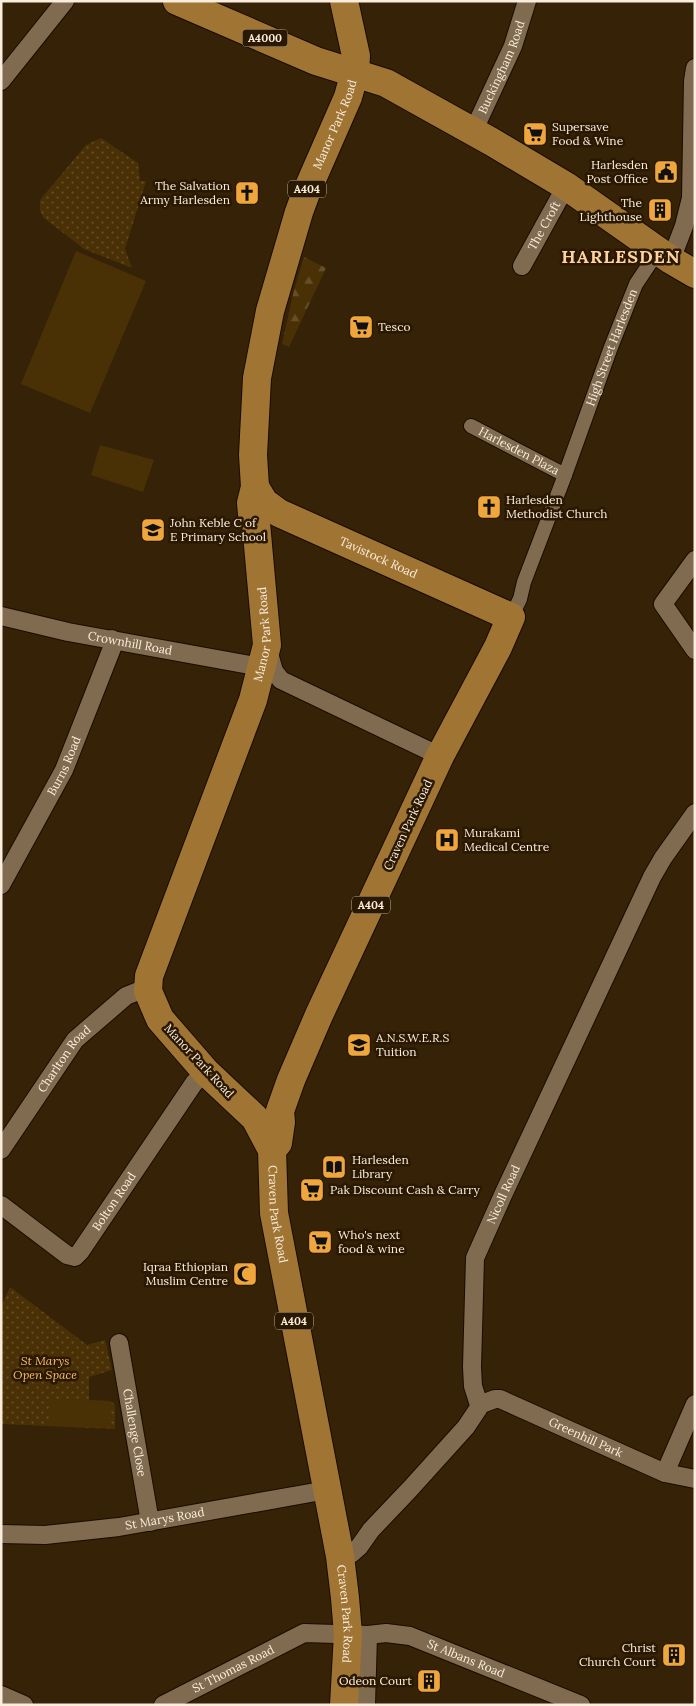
<svg xmlns="http://www.w3.org/2000/svg" width="696" height="1706" font-family="Lora,serif">
<defs>
<pattern id="grass-dots" width="8" height="8" patternUnits="userSpaceOnUse" patternTransform="scale(1.25)"><rect width="8" height="8" fill="#4a3005"/><path d="M2 2h.1M6 6h.1" fill="none" stroke="#654e29" stroke-width="1.8" stroke-linecap="round"/></pattern>
<pattern id="forest-firs" width="22" height="20" patternUnits="userSpaceOnUse" patternTransform="scale(1.25)"><rect width="22" height="20" fill="#4a3005"/><path d="M5 1l3.5 6h-7zM16 11l3.5 6h-7z" fill="#654e29"/></pattern>
</defs>
<rect width="100%" height="100%" fill="#352207"/>
<path fill="url(#grass-dots)" d="M101,138L138,163L140,181H146L125,249L132,268L84,249L44,218L40,211V200L86,145Z
M10,1287L87,1345L105,1340L112,1370L89,1377V1400L109,1401L115,1404V1429L1,1424V1307Z"/>
<path fill="url(#forest-firs)" d="M304,257L326,268L289,347L282,344L294,290Z"/>
<path fill="#4a3005" d="M76,251L146,281L90,413L21,384Z
M100,445L154,460L143,492L91,475Z
M49,1399L109,1401L108,1428L49,1426Z"/>
<g fill="none" stroke-linecap="round" stroke-linejoin="round">
<defs>
<g id="pedestrian">
<path id="s1" d="M471,426L565,475"/>
<path id="s2" d="M511,617L520,599L524,582L565,475L611,347L636,284L658,251"/>
</g>
<g id="minor">
<path d="M1,81L65,1"/>
<path id="s3" d="M473,132L513,46L527,1"/>
<path d="M671,260L684,226L691,198L693,81L695,68"/>
<path id="s4" d="M522,266L566,186"/>
<path d="M695,560L663,604L695,650"/>
<path id="s5" d="M1,616L68,632L261,667"/>
<path d="M268,650L274,671L281,680L440,756"/>
<path id="s6" d="M1,885L64,770L112,648V639"/>
<path id="s7" d="M1,1150L75,1040L126,996L136,992L148,991"/>
<path id="s8" d="M1,1205L67,1255L75,1257L80,1252L194,1083L206,1072"/>
<path id="s9" d="M119,1343L150,1522"/>
<path id="s10" d="M479,1405L495,1399H500L665,1473L695,1479"/>
<path d="M665,1473L695,1404"/>
<path id="s11" d="M1,1534L45,1535L119,1527L327,1490"/>
<path id="s12" d="M340,1556L351,1554L359,1547L371,1530L410,1489L466,1427L478,1409L479,1405L473,1386L472,1367L475,1258L503,1195L652,877L663,858L695,813"/>
<path d="M1,1695L24,1705"/>
<path id="s13" d="M163,1705L304,1633L368,1635L386,1633L410,1636L581,1705"/>
<path d="M366,1705L368,1635"/>
</g>
<g id="primary">
<path d="M177,1L316,61L386,83L492,142L566,186L671,260L695,274"/>
<path id="s14" d="M255,487L264,502L279,513L511,617L498,647L440,756L319,1015L291,1080L280,1111L281,1122L278,1143L272,1150L274,1213L340,1556L345,1598L348,1634L344,1705"/>
<path id="s15" d="M272,1150L255,1118L206,1072L160,1019L148,991L149,976L253,700L267,645L256,523L252,514L251,503L255,487L253,455L257,378L270,311L299,212L306,193L348,97L355,72L356,56L344,1"/>
</g>
</defs>
<use href="#pedestrian" stroke="#190c00" stroke-width="16"/>
<use href="#minor" stroke="#190c00" stroke-width="20"/>
<use href="#primary" stroke="#190c00" stroke-width="30"/>
<use href="#pedestrian" stroke="#816b50" stroke-width="14"/>
<use href="#minor" stroke="#816b50" stroke-width="18"/>
<use href="#primary" stroke="#a07534" stroke-width="28"/>
</g>
<defs>
<symbol id="supermarket-square" viewBox="-11 -11 22 22"><rect x="-9" y="-9" width="18" height="18" rx="4" fill="#efa73d" stroke="#2a1800"/><path d="M-6-5.5h2.5l.6 2H6L4.5 2H-2.5L-4.4-4H-6ZM-1.5 3.2a1.3 1.3 0 1 0 .1 0ZM3 3.2a1.3 1.3 0 1 0 .1 0Z" fill="#111"/></symbol>
<symbol id="civic-square" viewBox="-11 -11 22 22"><rect x="-9" y="-9" width="18" height="18" rx="4" fill="#efa73d" stroke="#2a1800"/><path d="M-.6-6.5H3V-4.5H.6V-3L4-1V1h2V6H-6V1h2V-1L-.6-3ZM-1.2 2.5V6h2.4V2.5Z" fill="#111"/></symbol>
<symbol id="church-square" viewBox="-11 -11 22 22"><rect x="-9" y="-9" width="18" height="18" rx="4" fill="#efa73d" stroke="#2a1800"/><path d="M-1.2-6h2.4v3.5h3.3v2.4h-3.3V6h-2.4V-.1h-3.3v-2.4h3.3Z" fill="#111"/></symbol>
<symbol id="building-square" viewBox="-11 -11 22 22"><rect x="-9" y="-9" width="18" height="18" rx="4" fill="#efa73d" stroke="#2a1800"/><path d="M-4-6H4V6H1V3H-1V6H-4ZM-2.5-4.3h1.7v1.8h-1.7ZM.8-4.3h1.7v1.8H.8ZM-2.5-1h1.7V.8h-1.7ZM.8-1h1.7V.8H.8Z" fill="#111"/></symbol>
<symbol id="school-square" viewBox="-11 -11 22 22"><rect x="-9" y="-9" width="18" height="18" rx="4" fill="#efa73d" stroke="#2a1800"/><path d="M0-5L7-2L0 1L-7-2ZM-4 1L0 2.5L4 1V4Q0 6-4 4Z" fill="#111"/></symbol>
<symbol id="hospital-square" viewBox="-11 -11 22 22"><rect x="-9" y="-9" width="18" height="18" rx="4" fill="#efa73d" stroke="#2a1800"/><path d="M-5-5h3v3.5h4V-5h3V5h-3V1.5h-4V5h-3Z" fill="#111"/></symbol>
<symbol id="university-square" viewBox="-11 -11 22 22"><rect x="-9" y="-9" width="18" height="18" rx="4" fill="#efa73d" stroke="#2a1800"/><path d="M0-5L7-2L0 1L-7-2ZM-4 1L0 2.5L4 1V4Q0 6-4 4Z" fill="#111"/></symbol>
<symbol id="library-square" viewBox="-11 -11 22 22"><rect x="-9" y="-9" width="18" height="18" rx="4" fill="#efa73d" stroke="#2a1800"/><path d="M-6-4Q-3-5.5-.7-3.5V5Q-3 3-6 4ZM6-4Q3-5.5 .7-3.5V5Q3 3 6 4Z" fill="#111"/></symbol>
<symbol id="mosque-square" viewBox="-11 -11 22 22"><rect x="-9" y="-9" width="18" height="18" rx="4" fill="#efa73d" stroke="#2a1800"/><path d="M3.5-4.9A6 6 0 1 0 3.5 4.9A5 5 0 1 1 3.5-4.9Z" fill="#111"/></symbol>
</defs>
<g fill-rule="evenodd">
<use href="#supermarket-square" x="521" y="120" width="28" height="28"/>
<use href="#civic-square" x="652" y="158" width="28" height="28"/>
<use href="#church-square" x="233" y="179" width="28" height="28"/>
<use href="#building-square" x="646" y="196" width="28" height="28"/>
<use href="#supermarket-square" x="347" y="313" width="28" height="28"/>
<use href="#church-square" x="475" y="493" width="28" height="28"/>
<use href="#school-square" x="139" y="516" width="28" height="28"/>
<use href="#hospital-square" x="433" y="826" width="28" height="28"/>
<use href="#university-square" x="345" y="1031" width="28" height="28"/>
<use href="#library-square" x="320" y="1153" width="28" height="28"/>
<use href="#supermarket-square" x="298" y="1176" width="28" height="28"/>
<use href="#supermarket-square" x="306" y="1228" width="28" height="28"/>
<use href="#mosque-square" x="231" y="1260" width="28" height="28"/>
<use href="#building-square" x="660" y="1641" width="28" height="28"/>
<use href="#building-square" x="415" y="1667" width="28" height="28"/>
</g>
<g text-anchor="middle" stroke-width="5" stroke-linejoin="round" paint-order="stroke">
<g fill="#2a1800" stroke="#bcad9b" stroke-width="1">
<rect x="242.5" y="29.5" width="45" height="17" rx="4"/>
<rect x="288" y="180.5" width="38" height="17" rx="4"/>
<rect x="352" y="896.5" width="38" height="17" rx="4"/>
<rect x="275" y="1312.5" width="38" height="17" rx="4"/>
</g>
<g font-size="11" font-weight="bold" fill="#faedde">
<text x="265" y="42">A4000</text>
<text x="307" y="193">A404</text>
<text x="371" y="909">A404</text>
<text x="294" y="1325">A404</text>
</g>
<g font-size="12" fill="#faedde" stroke="#2a1800">
<text dy="4" stroke="none"><textPath href="#s3" startOffset="71">Buckingham Road</textPath></text>
<text dy="4" stroke="none"><textPath href="#s15" startOffset="1106">Manor Park Road</textPath></text>
<text dy="4" stroke="none"><textPath href="#s4" startOffset="46">The Croft</textPath></text>
<text dy="4" stroke="none"><textPath href="#s2" startOffset="288">High Street Harlesden</textPath></text>
<text dy="4" stroke="none"><textPath href="#s1" startOffset="54">Harlesden Plaza</textPath></text>
<text dy="4" stroke="none"><textPath href="#s14" startOffset="145">Tavistock Road</textPath></text>
<text dy="4" stroke="none"><textPath href="#s15" startOffset="581">Manor Park Road</textPath></text>
<text dy="4" stroke="none"><textPath href="#s5" startOffset="132">Crownhill Road</textPath></text>
<text dy="4" stroke="none"><textPath href="#s6" startOffset="135">Burns Road</textPath></text>
<text transform="translate(408 825) rotate(-65)" y="4">Craven Park Road</text>
<text dy="4" stroke="none"><textPath href="#s7" startOffset="111">Charlton Road</textPath></text>
<text transform="translate(199 1061) rotate(47)" y="4">Manor Park Road</text>
<text dy="4" stroke="none"><textPath href="#s12" startOffset="426">Nicoll Road</textPath></text>
<text dy="4" stroke="none"><textPath href="#s8" startOffset="159">Bolton Road</textPath></text>
<text dy="4" stroke="none"><textPath href="#s14" startOffset="942">Craven Park Road</textPath></text>
<text dy="4" stroke="none"><textPath href="#s9" startOffset="91">Challenge Close</textPath></text>
<text dy="4" stroke="none"><textPath href="#s10" startOffset="116">Greenhill Park</textPath></text>
<text dy="4" stroke="none"><textPath href="#s11" startOffset="165">St Marys Road</textPath></text>
<text dy="4" stroke="none"><textPath href="#s14" startOffset="1348">Craven Park Road</textPath></text>
<text dy="4" stroke="none"><textPath href="#s13" startOffset="325">St Albans Road</textPath></text>
<text dy="4" stroke="none"><textPath href="#s13" startOffset="79">St Thomas Road</textPath></text>
</g>
<g font-size="12" fill="#faedde" stroke="#2a1800" text-anchor="start">
<text x="552" y="131">Supersave<tspan x="552" dy="14">Food &amp; Wine</tspan></text>
<text x="648" y="169" text-anchor="end">Harlesden<tspan x="648" dy="14">Post Office</tspan></text>
<text x="230" y="190" text-anchor="end">The Salvation<tspan x="230" dy="14">Army Harlesden</tspan></text>
<text x="642" y="207" text-anchor="end">The<tspan x="642" dy="14">Lighthouse</tspan></text>
<text x="378" y="331">Tesco</text>
<text x="506" y="504">Harlesden<tspan x="506" dy="14">Methodist Church</tspan></text>
<text x="170" y="527">John Keble C of<tspan x="170" dy="14">E Primary School</tspan></text>
<text x="464" y="837">Murakami<tspan x="464" dy="14">Medical Centre</tspan></text>
<text x="376" y="1042">A.N.S.W.E.R.S<tspan x="376" dy="14">Tuition</tspan></text>
<text x="352" y="1164">Harlesden<tspan x="352" dy="14">Library</tspan></text>
<text x="330" y="1194">Pak Discount Cash &amp; Carry</text>
<text x="338" y="1239">Who's next<tspan x="338" dy="14">food &amp; wine</tspan></text>
<text x="228" y="1271" text-anchor="end">Iqraa Ethiopian<tspan x="228" dy="14">Muslim Centre</tspan></text>
<text x="656" y="1652" text-anchor="end">Christ<tspan x="656" dy="14">Church Court</tspan></text>
<text x="412" y="1685" text-anchor="end">Odeon Court</text>
</g>
<g font-size="12" font-style="italic" fill="#fabf70" stroke="#2a1800">
<text x="45" y="1365">St Marys<tspan x="45" dy="14">Open Space</tspan></text>
</g>
<g font-size="18" font-weight="bold" letter-spacing="1" fill="#fdd4a1" stroke="#2a1800">
<text x="621" y="263">HARLESDEN</text>
</g>
</g>
<rect width="696" height="1706" fill="none" stroke="#faedde" stroke-width="5"/>
</svg>
